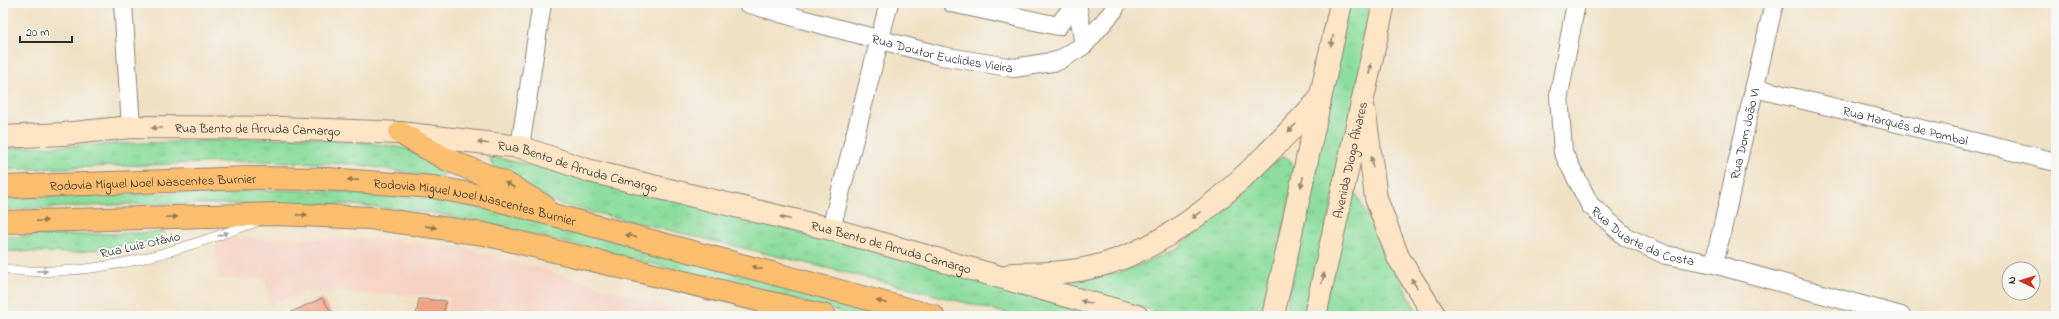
<svg xmlns="http://www.w3.org/2000/svg" width="2059" height="319" font-family="'Indie Flower',sans-serif">
<defs>
<pattern id="grass-tufts" width="24" height="20" patternUnits="userSpaceOnUse"><rect width="24" height="20" fill="#8cdd9d"/><path d="M3 7l-1-3M5 7V3M7 7l1-3M15 17l-1-3M17 17v-4M19 17l1-3" fill="none" stroke="#79be87"/></pattern>
</defs>
<rect width="100%" height="100%" fill="#f6f6f2"/>
<filter id="ink" filterUnits="userSpaceOnUse"><feTurbulence type="fractalNoise" baseFrequency=".025" numOctaves="2"/><feDisplacementMap in="SourceGraphic" scale="8" xChannelSelector="R" yChannelSelector="G"/><feConvolveMatrix kernelMatrix="1 2 1 2 8 2 1 2 1" color-interpolation-filters="sRGB"/></filter>
<filter id="wash" filterUnits="userSpaceOnUse"><feTurbulence type="fractalNoise" baseFrequency=".012" numOctaves="4" result="noise"/><feDisplacementMap in="SourceGraphic" scale="16" xChannelSelector="R" yChannelSelector="G"/><feGaussianBlur stdDeviation="0.9" result="paint"/><feColorMatrix in="noise" values="0 0 0 0 0 0 0 0 0 0 0 0 0 0 0 0 0 1.4 0 .05"/><feComposite in="paint" operator="in"/></filter>
<g filter="url(#wash)">
<rect width="100%" height="100%" fill="#f0e1c5"/>
<path fill="#f6d2c3" d="M216,238L382,239L463,248L551,272L698,316H510L482,307L478,316H445L450,297L374,294L305,292L269,304L265,279H217Z"/>
<path fill="url(#grass-tufts)" stroke="#5c8464" d="M1349,3H1376L1307,316H1285Z
M311,137L378,144L406,149L451,170L439,178L355,164L259,161L3,170V148Z
M490,156L596,181L937,267L1102,316H1017L881,281L559,204L522,186L492,165Z
M1285,156L1291,161L1295,174L1264,316H1176L1031,282L1083,279L1126,271L1178,248L1226,208L1268,165Z
M1351,184L1413,305L1421,316H1322Z
M276,190L361,192L423,198L501,212L899,316H857L594,249L435,213L342,204H136L3,210V198Z
M165,232L161,240L74,253L8,251L3,249V237Z"/>
<g id="blocks">
<path fill="#f0a283" d="M322,298L334,316H283Z
M419,299L446,301L443,316H416Z"/>
</g>
</g>
<g filter="url(#ink)">
<use href="#blocks" fill-opacity="0" stroke="#8e8678" stroke-width="1"/>
<g fill="none" stroke-linecap="round" stroke-linejoin="round">
<defs>
<path id="lane" d="M3,268C19,272 38,272 55,271C125,269 191,246 256,222"/>
<g id="street">
<path d="M123,3L131,127"/>
<path id="s1" d="M747,3L801,19L942,56L1014,68L1058,61L1084,45L1114,10L1117,3"/>
<path d="M952,3L1058,26L1076,3"/>
<path d="M1077,3L1084,45"/>
<path id="s2" d="M1576,3L1559,95L1563,152L1590,205L1626,237L1666,255L1714,264L1901,316"/>
<path id="s3" d="M1755,88L2056,162"/>
<path d="M520,147L542,3"/>
<path d="M831,229L889,3"/>
<path id="s4" d="M1714,264L1774,3"/>
</g>
<g id="secondary">
<path d="M1365,114L1376,198L1398,257L1435,316"/>
<path id="s5" d="M3,137L63,134L131,127L281,128L400,133L520,147L590,171L831,229L1137,316"/>
<path d="M1012,274C1044,274 1077,273 1108,263C1193,236 1259,163 1319,100"/>
<path d="M1273,316L1341,3"/>
<path id="s6" d="M1315,316L1384,3"/>
</g>
<g id="highway">
<path d="M400,133L446,159L505,183L544,206"/>
<path id="s7" d="M3,187L249,178L328,179L433,187L486,197L933,316"/>
<path d="M3,222L277,214L370,218L484,234L825,316"/>
</g>
</defs>
<use href="#lane" stroke="#8e8678" stroke-width="10"/>
<use href="#street" stroke="#8e8678" stroke-width="20"/>
<use href="#secondary" stroke="#8e8678" stroke-width="24"/>
<use href="#highway" stroke="#8e8678" stroke-width="24"/>
<use href="#lane" stroke="#fff" stroke-width="9"/>
<use href="#street" stroke="#fff" stroke-width="18"/>
<use href="#secondary" stroke="#fde5c5" stroke-width="22"/>
<use href="#highway" stroke="#fabe6e" stroke-width="22"/>
</g>
<defs><path id="oneway-solid" d="M-6-.8H1V-3.2L6.5 0L1 3.2V.8H-6Z"/></defs>
<g fill="#948878">
<use href="#oneway-solid" transform="translate(1332 41) rotate(103)"/>
<use href="#oneway-solid" transform="translate(1370 69) rotate(-78)"/>
<use href="#oneway-solid" transform="translate(157 128) rotate(-180)"/>
<use href="#oneway-solid" transform="translate(1292 128) rotate(135)"/>
<use href="#oneway-solid" transform="translate(483 143) rotate(-173)"/>
<use href="#oneway-solid" transform="translate(1372 162) rotate(-98)"/>
<use href="#oneway-solid" transform="translate(1302 182) rotate(102)"/>
<use href="#oneway-solid" transform="translate(1196 215) rotate(143)"/>
<use href="#oneway-solid" transform="translate(785 218) rotate(-166)"/>
<use href="#oneway-solid" transform="translate(1323 278) rotate(-78)"/>
<use href="#oneway-solid" transform="translate(1414 283) rotate(-122)"/>
<use href="#oneway-solid" transform="translate(1086 302) rotate(-165)"/>
</g>
<g fill="#92744c">
<use href="#oneway-solid" transform="translate(353 180) rotate(-177)"/>
<use href="#oneway-solid" transform="translate(510 185) rotate(-150)"/>
<use href="#oneway-solid" transform="translate(302 215) rotate(3)"/>
<use href="#oneway-solid" transform="translate(172 217) rotate(-2)"/>
<use href="#oneway-solid" transform="translate(42 221) rotate(-2)"/>
<use href="#oneway-solid" transform="translate(431 227) rotate(8)"/>
<use href="#oneway-solid" transform="translate(631 236) rotate(-166)"/>
<use href="#oneway-solid" transform="translate(757 268) rotate(-165)"/>
<use href="#oneway-solid" transform="translate(882 302) rotate(-165)"/>
</g>
<g fill="#a0a0a0">
<use href="#oneway-solid" transform="translate(223 234) rotate(-21)"/>
<use href="#oneway-solid" transform="translate(42 271) rotate(1)"/>
</g>
</g>
<g text-anchor="middle" stroke-width="4" stroke-linejoin="round" paint-order="stroke">
<g font-size="13" fill="#2b2b2b" stroke="#f6f6f2">
<text dy="5" stroke="none"><textPath href="#s1" startOffset="202">Rua Doutor Euclides Vieira</textPath></text>
<text dy="5" stroke="none"><textPath href="#s3" startOffset="155">Rua Marquês de Pombal</textPath></text>
<text dy="5" stroke="none"><textPath href="#s5" startOffset="255">Rua Bento de Arruda Camargo</textPath></text>
<text dy="5" stroke="none"><textPath href="#s4" startOffset="134">Rua Dom João VI</textPath></text>
<text dy="5" stroke="none"><textPath href="#s6" startOffset="160">Avenida Diogo Álvares</textPath></text>
<text dy="5" stroke="none"><textPath href="#s5" startOffset="579">Rua Bento de Arruda Camargo</textPath></text>
<text dy="5" stroke="none"><textPath href="#s7" startOffset="150">Rodovia Miguel Noel Nascentes Burnier</textPath></text>
<text dy="5" stroke="none"><textPath href="#s7" startOffset="474">Rodovia Miguel Noel Nascentes Burnier</textPath></text>
<text dy="5" stroke="none"><textPath href="#s2" startOffset="273">Rua Duarte da Costa</textPath></text>
<text transform="translate(140 244) rotate(-13)" y="5">Rua Luiz Otávio</text>
<text dy="5" stroke="none"><textPath href="#s5" startOffset="903">Rua Bento de Arruda Camargo</textPath></text>
</g>
</g>
<rect width="2059" height="319" fill="none" stroke="#f6f6f2" stroke-width="16"/>
<g transform="translate(2021 281) rotate(274)"><circle r="19" fill="#f6f6f2" stroke="#a5a5a2"/>
<path d="M0-3L7 15L0 10L-7 15Z" fill="#c8321e"/>
<text y="-6" font-size="11" font-weight="bold" text-anchor="middle" fill="#2b2b2b">N</text>
</g>
<path d="M20 36v6h52v-6" fill="none" stroke="#2b2b2b" stroke-width="2"/>
<text x="26" y="36" font-size="12" fill="#2b2b2b" stroke="#f6f6f2" stroke-width="3" paint-order="stroke">20 m</text>
</svg>
